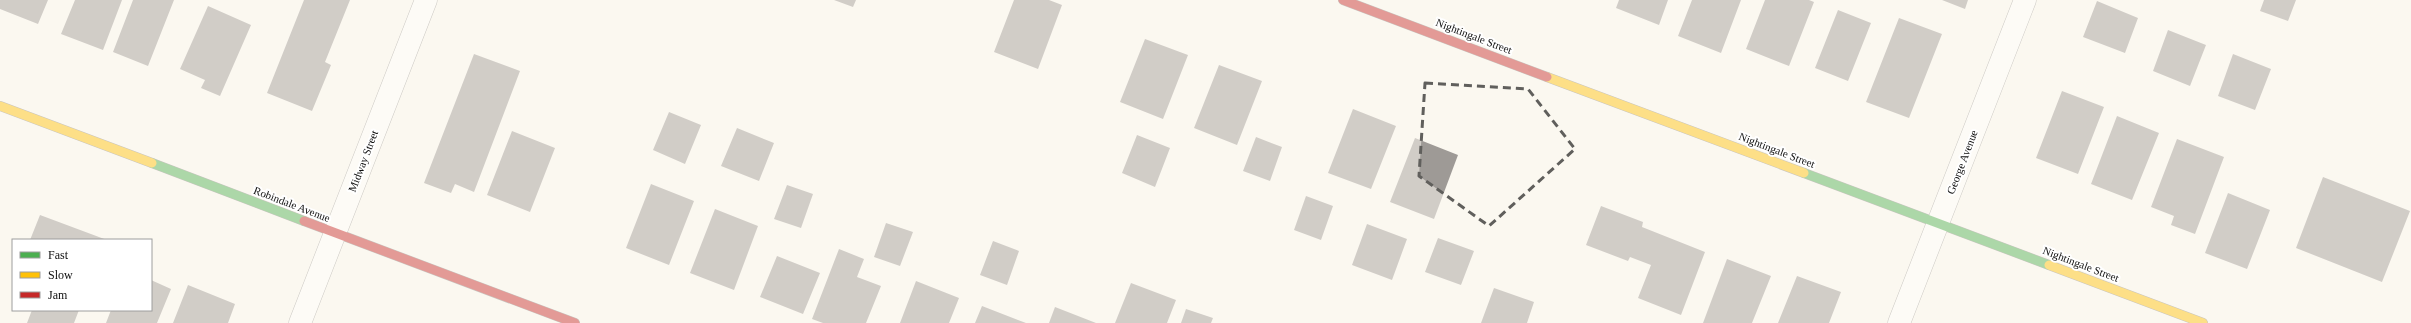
<svg xmlns="http://www.w3.org/2000/svg" width="2411" height="323" font-family="'Times New Roman',serif">
<rect width="100%" height="100%" fill="#fbf8f0"/>
<path fill="#9e9a96" d="M0,0H48L38,24L0,9Z
M75,0H122L103,50L61,34Z
M133,0H174L148,66L113,52Z
M304,0H350L325,62L331,65L312,111L267,93Z
M834,0H856L853,7Z
M1014,0H1049L1062,5L1038,69L994,52Z
M1619,0H1668L1659,25L1616,8Z
M1692,0H1741L1721,53L1678,36Z
M1765,0H1809L1814,2L1789,66L1746,49Z
M1942,0H1968L1965,9Z
M2264,0H2296L2288,21L2260,11Z
M2097,1L2138,18L2125,53L2083,37Z
M208,6L251,25L220,96L201,88L205,80L180,69Z
M1838,10L1871,23L1848,81L1815,68Z
M1899,18L1942,34L1909,118L1866,102Z
M2168,30L2206,45L2190,86L2153,71Z
M1145,39L1188,55L1163,119L1120,102Z
M474,54L520,71L474,192L455,184L451,193L424,183Z
M2233,54L2271,69L2255,110L2218,96Z
M1219,65L1262,81L1237,145L1194,128Z
M2062,91L2104,107L2078,174L2036,158Z
M1353,109L1396,126L1371,189L1328,173Z
M669,112L701,125L685,164L653,150Z
M2117,116L2159,133L2132,200L2091,184Z
M737,128L774,143L759,181L721,166Z
M512,131L555,148L530,212L487,195Z
M1137,135L1170,148L1155,187L1122,173Z
M1256,137L1282,147L1270,181L1243,171Z
M1415,138L1458,155L1434,219L1390,202Z
M2177,139L2224,157L2195,234L2171,225L2174,216L2151,207Z
M2323,177L2410,211L2382,282L2296,248Z
M651,184L694,201L669,265L626,248Z
M787,185L813,194L801,228L774,219Z
M2228,193L2270,210L2247,269L2205,253Z
M1306,196L1333,206L1321,240L1294,230Z
M1601,206L1643,222L1642,227L1705,252L1681,315L1638,298L1651,265L1630,257L1628,261L1586,245Z
M715,209L758,226L734,290L690,273Z
M40,215L107,240H30Z
M886,223L913,232L900,266L874,257Z
M1367,224L1407,239L1392,280L1352,265Z
M1438,238L1474,251L1461,285L1425,272Z
M993,241L1019,251L1007,285L980,275Z
M839,249L864,259L857,277L881,286L866,323H823L812,319Z
M777,256L820,273L803,314L760,297Z
M1727,259L1771,276L1752,323H1703Z
M1797,276L1841,292L1829,323H1778Z
M151,280L171,289L157,323H106L111,310H151Z
M916,281L959,298L949,323H900Z
M1131,283L1176,300L1167,323H1115Z
M188,285L235,304L228,323H173Z
M1494,288L1534,302L1527,323H1481Z
M982,306L1026,323H975Z
M1055,307L1096,323H1049Z
M1186,309L1213,318L1211,323H1181Z
M32,310H79L74,323H27Z"/>
<g fill="none" stroke-linecap="round" stroke-linejoin="round">
<defs>
<path id="street" d="M300,323L426,0
M1899,323L2025,0"/>
<path id="fast" d="M152,163L304,221
M1804,173L2049,265"/>
<path id="slow" d="M1547,77L1804,173
M0,106L152,163
M2049,265L2203,323"/>
<path id="jam" d="M1343,0L1547,77
M304,221L575,323"/>
</defs>
<use href="#street" stroke="#94938f" stroke-width="23"/>
<use href="#fast" stroke="#8b8986" stroke-width="10"/>
<use href="#slow" stroke="#8b8986" stroke-width="10"/>
<use href="#jam" stroke="#8b8986" stroke-width="10"/>
<use href="#street" stroke="#fefefd" stroke-width="22"/>
<use href="#fast" stroke="#4caf50" stroke-width="9"/>
<use href="#slow" stroke="#ffc107" stroke-width="9"/>
<use href="#jam" stroke="#c62828" stroke-width="9"/>
</g>
<path d="M0 0H2411V323H0ZM1425,83L1528,89L1575,149L1489,226L1419,176Z" fill="#fbf8f0" fill-opacity=".55" fill-rule="evenodd"/>
<path fill="none" stroke="#605f5c" stroke-width="3" stroke-dasharray="8 5" stroke-linejoin="round" d="M1425,83L1528,89L1575,149L1489,226L1419,176Z"/>
<g text-anchor="middle" stroke-width="4" stroke-linejoin="round" paint-order="stroke">
<g font-size="11" fill="#0d0d0d" stroke="#fff">
<text transform="translate(1474 36) rotate(21)" y="4">Nightingale Street</text>
<text transform="translate(1777 150) rotate(21)" y="4">Nightingale Street</text>
<text transform="translate(363 161) rotate(-69)" y="4">Midway Street</text>
<text transform="translate(1962 162) rotate(-69)" y="4">George Avenue</text>
<text transform="translate(292 204) rotate(21)" y="4">Robindale Avenue</text>
<text transform="translate(2081 264) rotate(21)" y="4">Nightingale Street</text>
</g>
</g>
<rect x="12" y="239" width="140" height="72" fill="#ffffff" stroke="#9e9e9e"/>
<rect x="20" y="252" width="20" height="6" fill="#4caf50" stroke="#9e9e9e"/>
<text x="48" y="259" font-size="12" fill="#0d0d0d">Fast</text>
<rect x="20" y="272" width="20" height="6" fill="#ffc107" stroke="#9e9e9e"/>
<text x="48" y="279" font-size="12" fill="#0d0d0d">Slow</text>
<rect x="20" y="292" width="20" height="6" fill="#c62828" stroke="#9e9e9e"/>
<text x="48" y="299" font-size="12" fill="#0d0d0d">Jam</text>
</svg>
